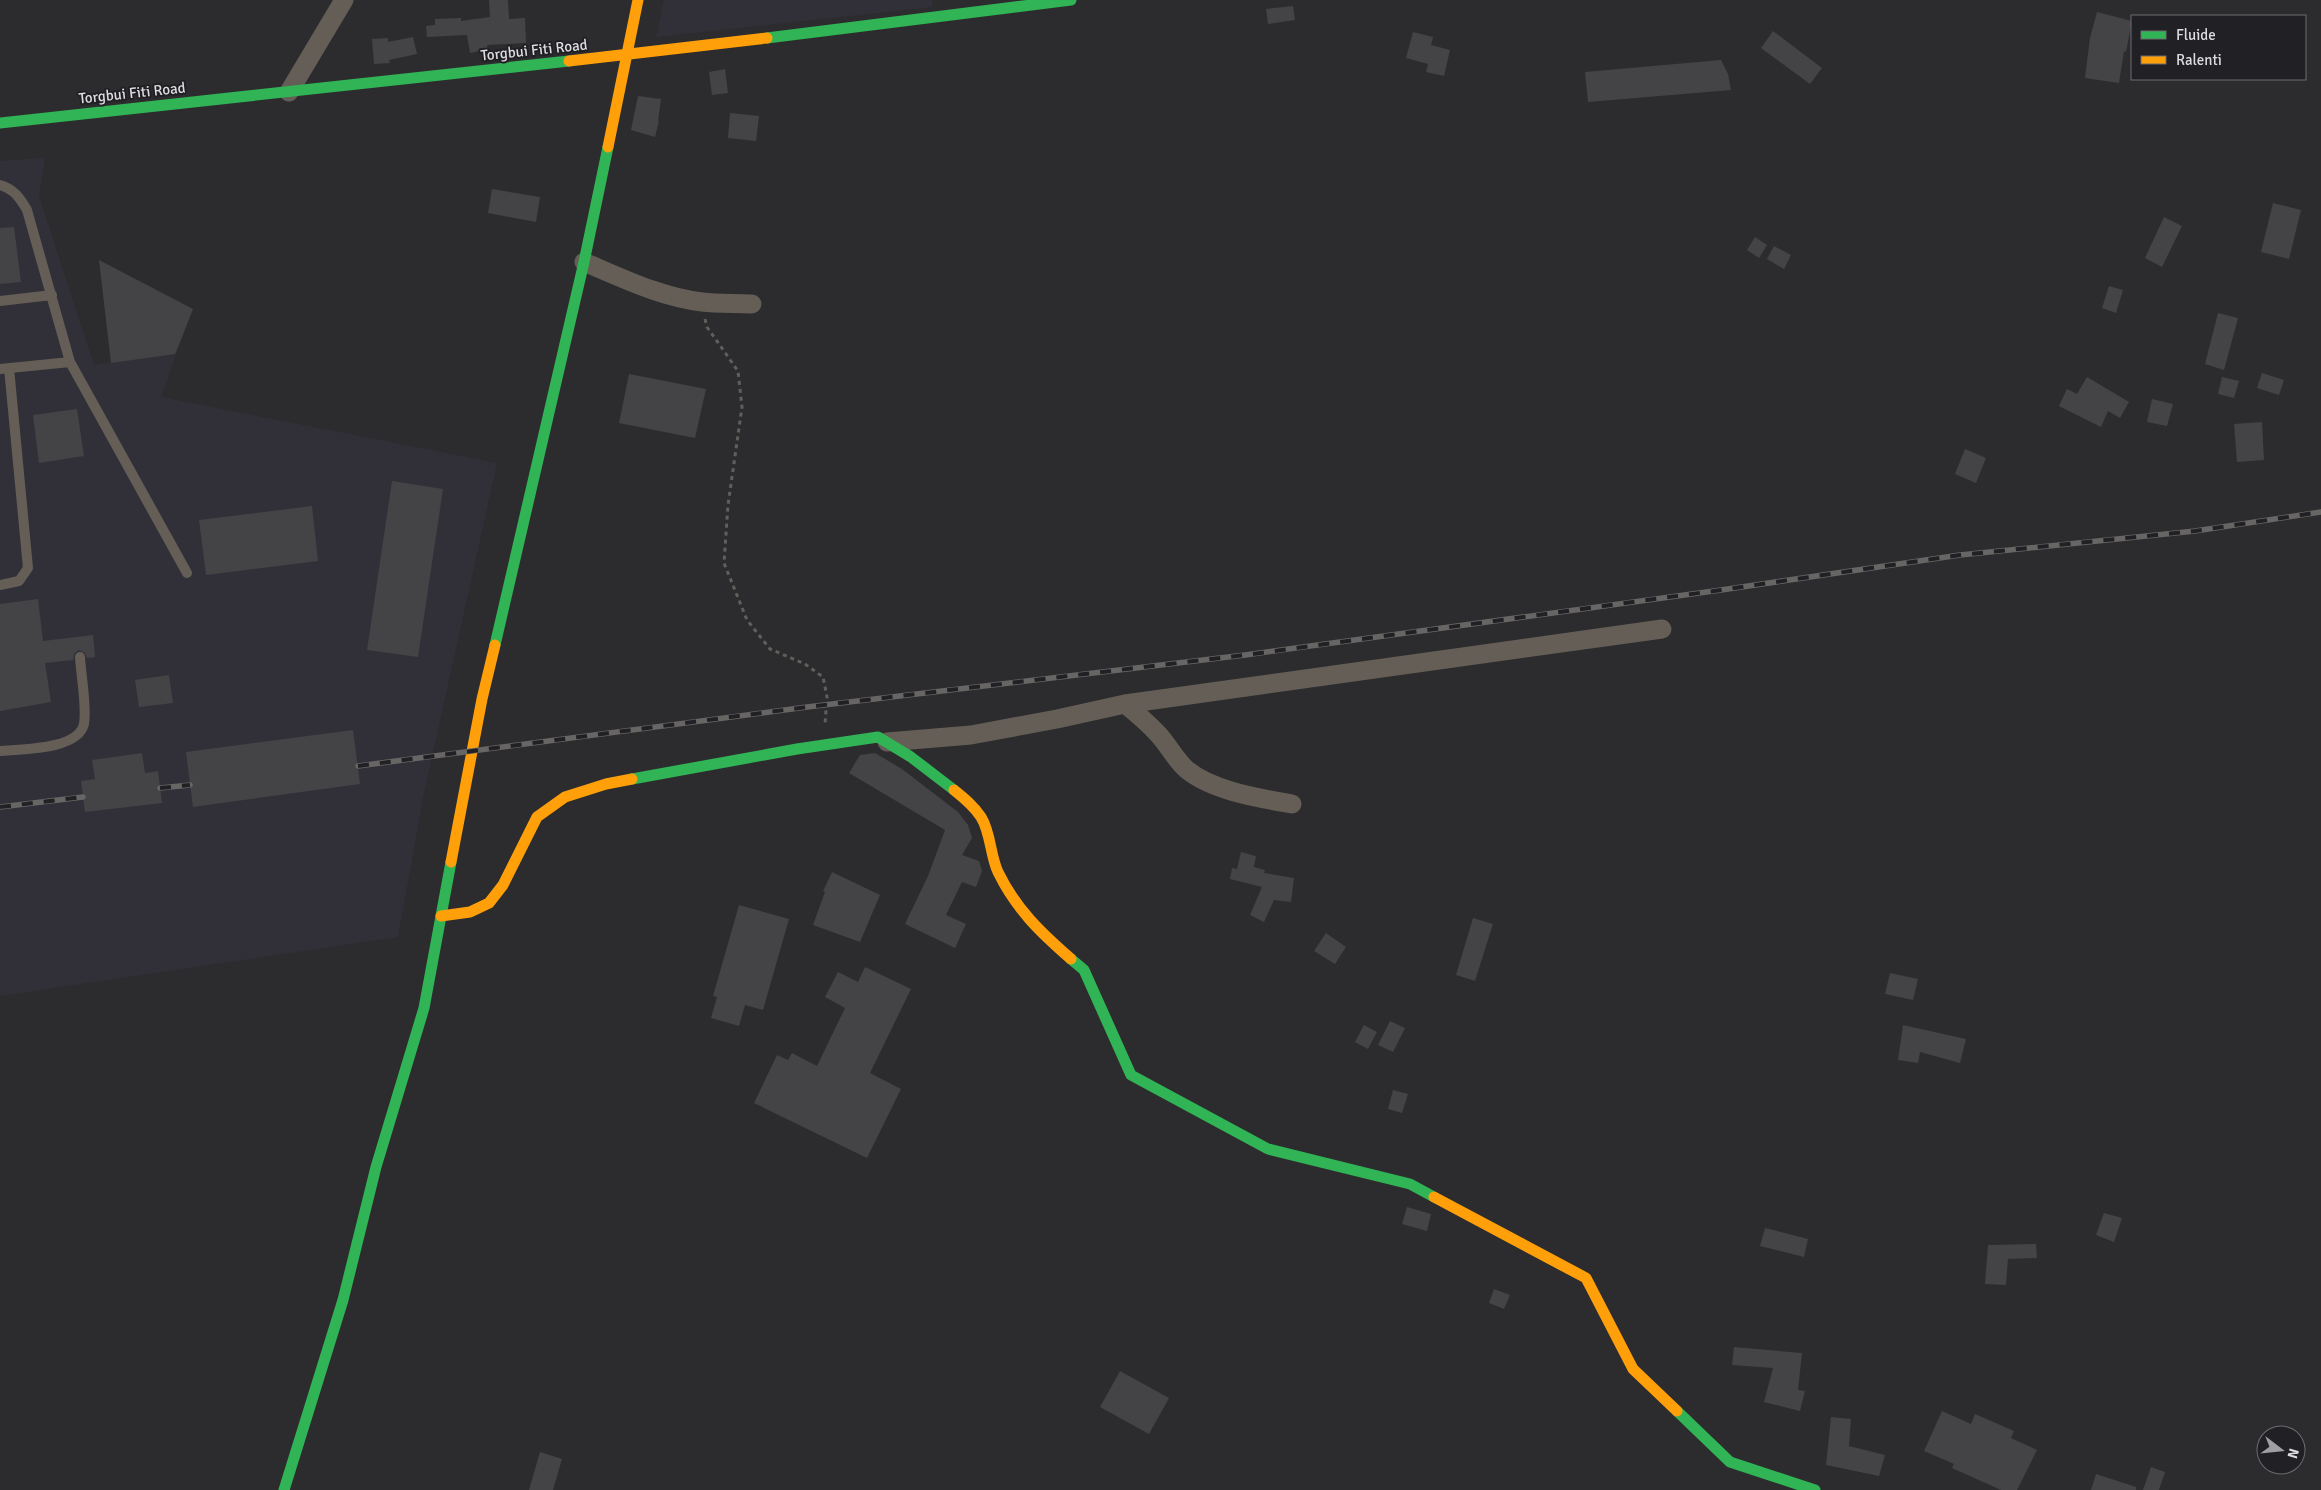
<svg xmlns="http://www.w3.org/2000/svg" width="2321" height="1490" font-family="Signika,sans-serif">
<rect width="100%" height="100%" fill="#2c2c2e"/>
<path fill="#313039" d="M664,0H932V7L656,37Z
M45,158L39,196L94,365L111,362L99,260L193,309L161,397L497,463L424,793L398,937L0,996V161Z"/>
<path fill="#444446" d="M489,0H508L509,19L525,18L526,43L487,45L488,49L470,53L467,35L427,37L426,26L435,25V19L461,18V21L490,17Z
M1293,6L1295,20L1268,24L1266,9Z
M2097,12L2132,21L2126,52L2124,51L2119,83L2085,78L2090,38Z
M1773,31L1822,68L1810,84L1761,48Z
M1413,32L1433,37L1431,45L1450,50L1444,76L1426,72L1428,64L1406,58Z
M413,37L417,54L389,60L390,63L374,64L372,39L388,38V42Z
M1721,60L1728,74L1731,90L1588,102L1585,72Z
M725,69L728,93L712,95L709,72Z
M638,96L661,99L658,121H659L655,137L631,130Z
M730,113L759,116L756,141L728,138Z
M492,189L540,197L536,222L488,213Z
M2273,203L2301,210L2289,259L2261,252Z
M2164,217L2182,226L2162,267L2145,258Z
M14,227L21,282L0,284V228Z
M1755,237L1767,245L1759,258L1747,250Z
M1774,246L1791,255L1784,269L1767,259Z
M99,260L193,309L175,354L111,363Z
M2109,286L2123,290L2116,313L2102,308Z
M2218,313L2238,318L2224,370L2205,364Z
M2262,373L2284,380L2279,395L2257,388Z
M629,374L706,389L695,438L619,423Z
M2087,377L2129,402L2120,418L2108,411L2101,427L2059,406L2067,389L2077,394Z
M2222,377L2239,381L2234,398L2218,394Z
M2152,399L2173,404L2167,426L2147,422Z
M77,409L84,456L39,463L33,415Z
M2262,422L2264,460L2237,462L2234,424Z
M1965,449L1986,458L1976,483L1955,474Z
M392,481L443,489L418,657L367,650Z
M312,506L318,561L206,575L199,520Z
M38,599L43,641L93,635L95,657L87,658L85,653L79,650L74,654L73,660L45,663L51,702L0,711V604Z
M169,675L173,703L139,707L135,680Z
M353,730L360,784L193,807L186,752Z
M142,753L145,773L158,771L162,803L85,812L81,781L95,779L92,760Z
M875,753L902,769L958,812L968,825L972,838L962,855L979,861L982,871L976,887L962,882L946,915L966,924L955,948L905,924L928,876L945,830L849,773L860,755Z
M1241,852L1256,856L1254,867L1265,870L1264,873L1294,878L1291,902L1274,900L1264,922L1250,915L1262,887L1230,879L1232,868L1237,869Z
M832,872L880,895L860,942L813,925L825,892L823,891Z
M739,905L789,919L763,1010L745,1005L739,1026L711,1018L717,997L713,996Z
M1473,918L1493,924L1475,981L1456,975Z
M1326,933L1346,947L1335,964L1314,951Z
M865,967L911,989L870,1073L901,1089L867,1158L754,1103L777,1055L788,1060L792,1053L817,1066L845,1008L825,997L838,972L858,982Z
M1890,973L1918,979L1913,1000L1885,994Z
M1390,1021L1405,1028L1393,1052L1378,1045Z
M1364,1025L1377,1032L1368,1049L1355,1042Z
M1903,1025L1966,1039L1960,1063L1920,1052L1918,1063L1898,1060Z
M1393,1090L1408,1094L1402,1113L1388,1109Z
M1407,1207L1431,1214L1427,1231L1402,1224Z
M2104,1213L2122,1218L2114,1242L2096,1235Z
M1765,1228L1808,1239L1804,1257L1760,1246Z
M2036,1244L2037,1258L2008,1259L2006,1285L1985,1284L1988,1245Z
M1494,1289L1510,1295L1504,1309L1489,1303Z
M1734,1347L1802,1353L1798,1390L1805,1391L1800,1411L1764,1402L1773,1368L1732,1365Z
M1120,1371L1169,1398L1149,1434L1100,1407Z
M1942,1411L1971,1424L1975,1414L2014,1431L2011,1438L2037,1450L2017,1490H2001L1952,1468L1954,1464L1924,1451Z
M1831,1417L1851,1419L1849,1446L1885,1455L1879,1476L1826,1465Z
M540,1452L562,1459L553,1490H529Z
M2151,1467L2165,1472L2159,1490H2143Z
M2096,1474L2136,1487V1490H2091Z"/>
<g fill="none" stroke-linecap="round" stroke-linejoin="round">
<path stroke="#625e5a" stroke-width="3" stroke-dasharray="4 4" stroke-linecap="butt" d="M705,319L707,327L738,371L742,407L728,505L724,563L747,620L770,649L805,664L823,677L827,697L825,724"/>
<path stroke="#645e56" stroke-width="10" d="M0,185C14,189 20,198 27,210L70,362L187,573
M0,301L52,295
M0,369L70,362
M0,585L19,581L28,568L9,368
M0,751C22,749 78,750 84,724C87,706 81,676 80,657"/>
<path stroke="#645e56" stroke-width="19" d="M289,92L344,0
M584,262C622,278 660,297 702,302C718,304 736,303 752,304
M1125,704C1136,713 1147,722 1157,733C1168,744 1174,758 1186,769C1212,791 1259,798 1292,804
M887,742L971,735L1057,719L1125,704L1662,629"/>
<path stroke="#30b455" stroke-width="11" d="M767,38L1071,0
M0,123L569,61
M495,645L584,262L608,147
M632,779L797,749L878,737L911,757L954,790
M1071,959L1084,970L1131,1075L1268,1149L1410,1184L1434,1197
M1677,1411L1730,1462L1815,1490
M284,1490L343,1300L376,1167L424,1008L451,862"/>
<path stroke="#ff9f0a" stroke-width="11" d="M569,61L767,38
M608,147L638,0
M954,790C964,798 974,806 981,817C991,833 990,855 998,872C1016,909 1040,932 1071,959
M451,862L482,699L495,645
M441,916L470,912L489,903L503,885L537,817L565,797L606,784L632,779
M1434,1197L1586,1278L1633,1369L1677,1411"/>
<defs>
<path id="rail" d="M358,766L807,707L1245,655L1721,590L1960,555L2195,531L2321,512
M160,788L190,785
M0,807L83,797"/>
</defs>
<use href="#rail" stroke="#686664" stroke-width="5.5"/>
<use href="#rail" stroke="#212125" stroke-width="4" stroke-dasharray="11" stroke-linecap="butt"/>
</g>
<g text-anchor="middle" stroke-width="4" stroke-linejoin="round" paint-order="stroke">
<g font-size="15" fill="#dddcdf" stroke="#212125">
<text transform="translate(534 50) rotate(-6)" y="5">Torgbui Fiti Road</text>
<text transform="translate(132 93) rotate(-6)" y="5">Torgbui Fiti Road</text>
</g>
</g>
<rect x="2131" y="15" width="175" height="65" fill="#212125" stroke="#6c6c6f"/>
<rect x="2141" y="31" width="25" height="8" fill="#30b455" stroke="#6c6c6f"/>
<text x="2176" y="40" font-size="15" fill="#dddcdf">Fluide</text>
<rect x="2141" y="56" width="25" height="8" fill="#ff9f0a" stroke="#6c6c6f"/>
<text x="2176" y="65" font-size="15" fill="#dddcdf">Ralenti</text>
<g transform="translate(2281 1450) rotate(106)"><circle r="24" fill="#212125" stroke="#6c6c6f"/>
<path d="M0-4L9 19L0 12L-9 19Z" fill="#9f9ea1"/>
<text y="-8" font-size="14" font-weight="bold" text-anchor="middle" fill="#dddcdf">N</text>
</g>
</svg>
